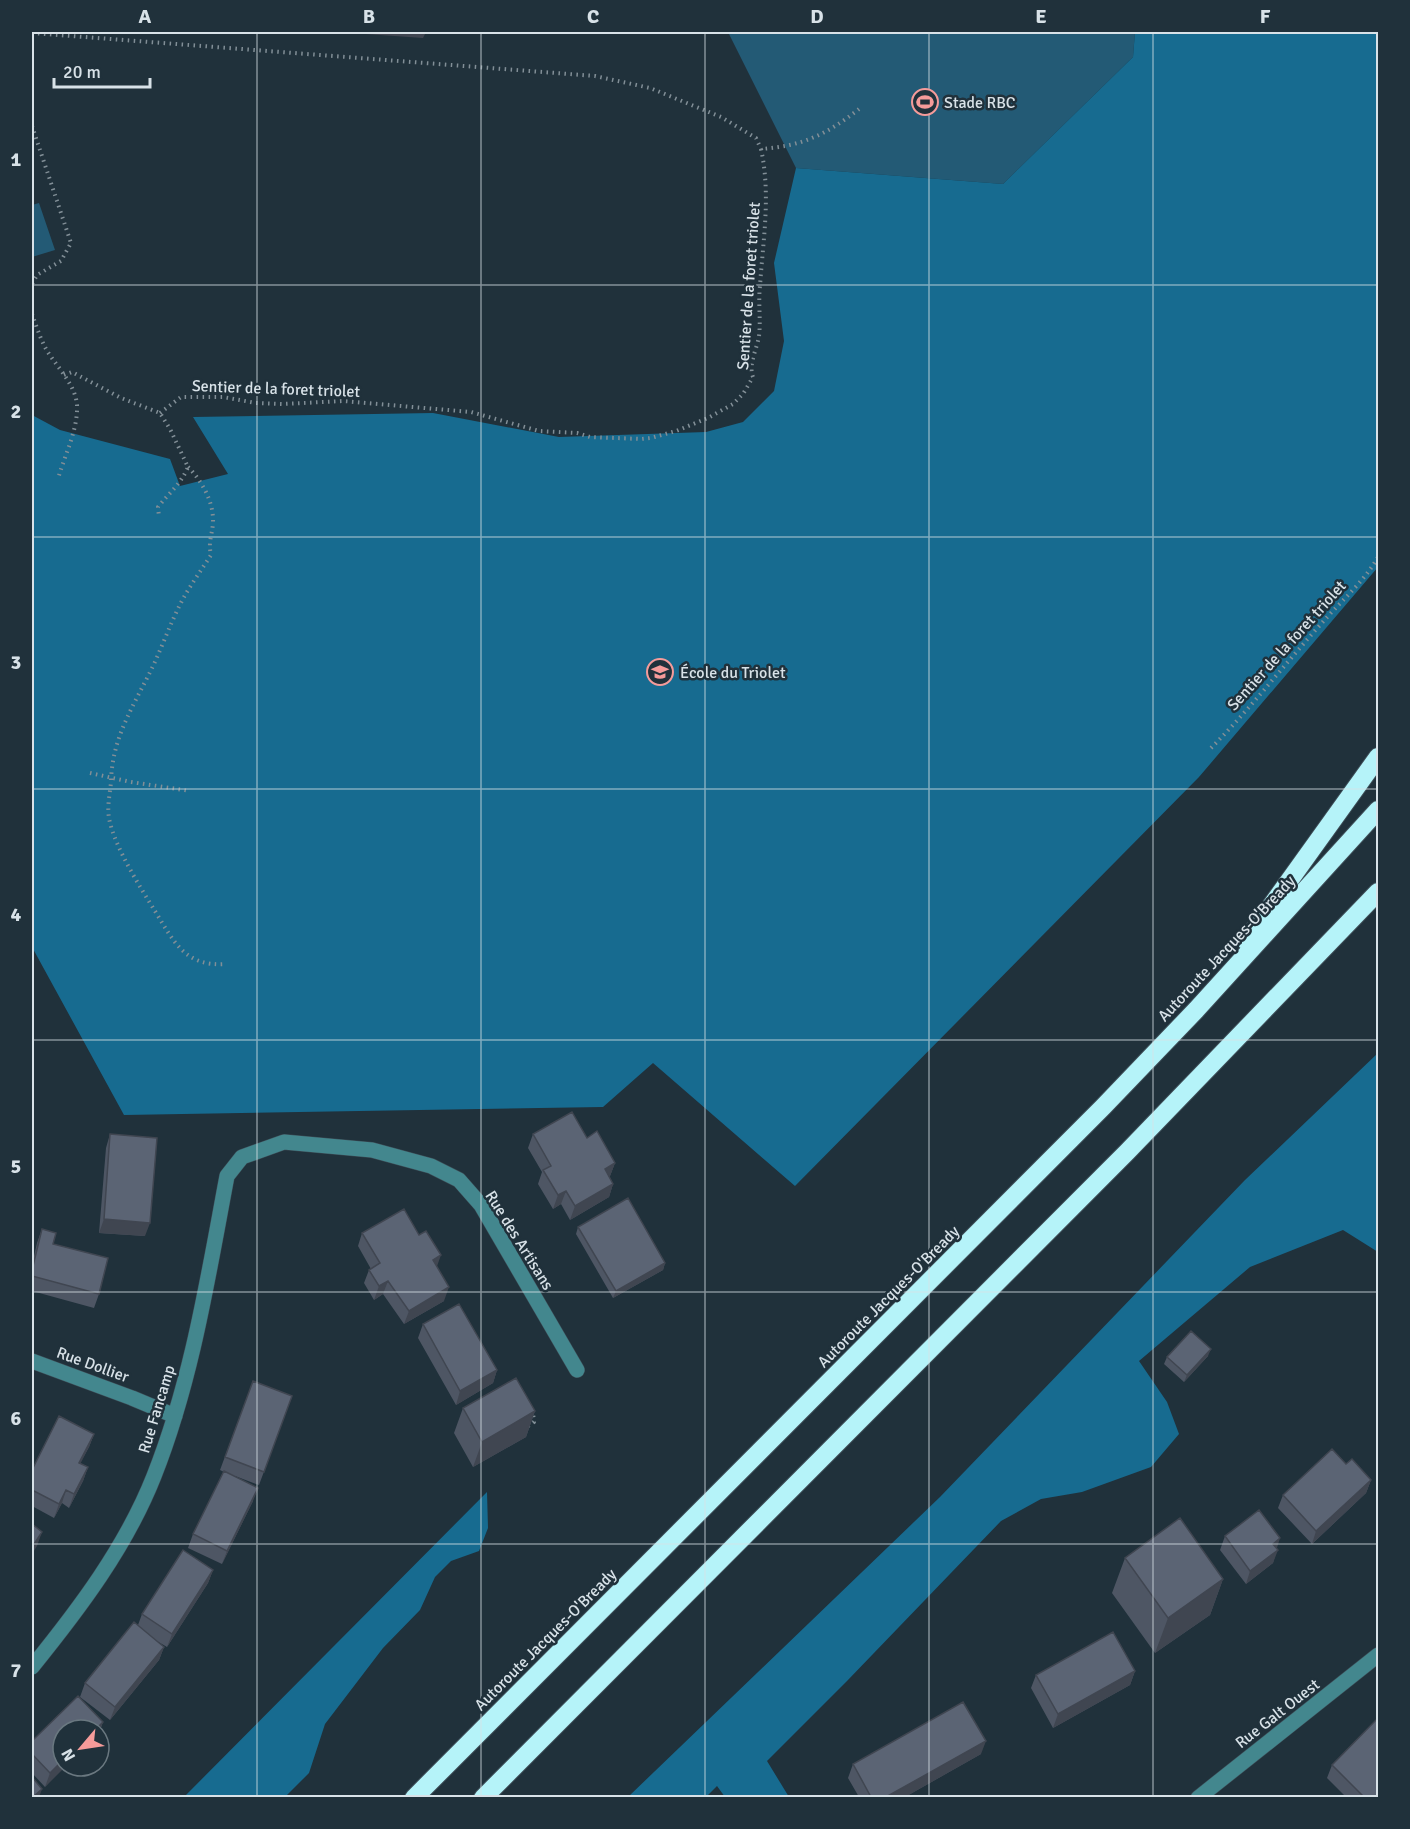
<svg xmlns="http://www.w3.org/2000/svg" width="1410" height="1829" font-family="Signika,sans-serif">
<rect width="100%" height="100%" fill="#20313b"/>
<path fill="#235a75" d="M728,32H1135L1133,57L1003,184L796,168Z
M39,203L55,250L32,257V205Z"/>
<path fill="#176b90" d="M1135,32H1378V567L1199,777L795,1186L653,1063L603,1107L124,1115L32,947V415L60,430L170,459L180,486L228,474L193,417L433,413L559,437L706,432L743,422L774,391L784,341L774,263L796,168L1003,184L1133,57Z
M1378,1053V1252L1343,1230L1250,1267L1139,1361L1167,1402L1179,1434L1151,1467L1082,1492L1041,1499L1001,1521L847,1681L767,1761L789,1797H725L717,1786L706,1797H628L940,1497L1245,1180Z
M487,1492L488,1528L479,1551L451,1561L435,1577L420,1610L383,1648L325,1724L309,1773L285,1797H184Z"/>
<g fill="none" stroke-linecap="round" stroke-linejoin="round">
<defs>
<path id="minor" d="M32,1361L132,1398L175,1416
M32,1667C79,1609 126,1547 154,1476C192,1380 208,1277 227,1176L242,1157L284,1142L372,1150L431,1166L459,1180L481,1205L577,1370
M1198,1798L1378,1655"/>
<path id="highway" d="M1246,941L1378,757
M414,1798L1103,1107L1196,1010L1378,810
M483,1798L1127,1152L1378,892"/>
</defs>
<use href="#minor" stroke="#3d4d57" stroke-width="16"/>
<use href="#highway" stroke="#3d4d57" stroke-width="20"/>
<path stroke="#828f97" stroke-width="4" stroke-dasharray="1.5 4.5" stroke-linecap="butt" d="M32,33L595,76L650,88L721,117L756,138L761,149
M32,126L71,243L61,261L37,275L32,284
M32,314C36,325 40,338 46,349C57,368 79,387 77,411C76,434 64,457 58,479
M64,375L72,372L121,398L160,413L170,429L188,467C181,484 169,493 158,507L159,517
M160,413L181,397H223L256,403L283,404L343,401L471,412L539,431L577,433L590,437L641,439L651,438L676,431L708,418L733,404L743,394L753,377C748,365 757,349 759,336C761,320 758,303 760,286C763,240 771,195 761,149C802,146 826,135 859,109
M188,467C202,481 214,502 213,523C212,536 208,542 211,555C202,569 192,583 184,597C172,619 164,642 154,664C135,704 112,736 111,782C110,794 107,805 109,818C114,846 140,887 155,911C174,942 185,967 226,964
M1378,480V492
M1211,748C1250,709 1284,665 1321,624C1340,602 1364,582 1378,557
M90,773L131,782L190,791
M528,1426L534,1422L533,1413"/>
<use href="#minor" stroke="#43878e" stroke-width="15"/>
<use href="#highway" stroke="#b5f3f9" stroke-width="18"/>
</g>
<path fill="#4e5664" d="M110,1134L145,1236L99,1233L106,1148Z
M533,1134L587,1138L615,1163L610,1176L609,1177L613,1184L609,1197L570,1220L561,1204L553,1209L538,1184L542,1172L528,1148Z
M578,1227L665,1263L663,1270L613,1298L576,1234Z
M42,1229L53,1244L99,1294L94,1308L32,1291V1265L37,1243Z
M362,1233L436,1267L444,1301L404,1324L383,1294L374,1300L364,1283L369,1270L371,1269L358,1246Z
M423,1324L497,1370L493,1383L456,1405L418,1338Z
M1208,1356L1184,1382L1164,1364L1167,1357Z
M253,1381L292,1396L259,1485L235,1476L253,1501L222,1564L188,1548L193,1534L224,1472L220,1470Z
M463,1408L535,1411L526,1437L473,1467L454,1433Z
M94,1434L89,1447L80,1463L88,1467L83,1481L69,1508L62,1503L54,1518L32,1506V1470Z
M1346,1464L1371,1480L1366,1493L1312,1544L1278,1508L1283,1495Z
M1225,1536L1277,1548L1273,1563L1246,1584L1220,1550Z
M1125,1558L1223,1579L1210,1615L1155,1653L1112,1593Z
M213,1570L208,1583L167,1647L155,1640L164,1647L159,1660L110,1720L80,1697L85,1683L138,1625L142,1614Z
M1135,1671L1130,1685L1053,1728L1031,1688L1036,1675Z
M103,1722L99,1733V1730L63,1766L45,1787L32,1773V1741Z
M981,1754L905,1797H859L848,1778L853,1764Z
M1332,1765L1378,1797H1346L1327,1778Z"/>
<path fill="#404651" d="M337,32H426L423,38Z
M615,1163L610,1176L600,1182L605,1169Z
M613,1184L609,1197L570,1220L575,1206Z
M566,1191L561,1204L553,1209L558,1195Z
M104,1219L150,1223L145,1236L99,1233Z
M441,1255L436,1269L433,1260Z
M665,1263L663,1270L613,1298L616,1291Z
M388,1281L383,1294L374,1300L379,1286Z
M449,1287L444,1301L404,1324L409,1311Z
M1211,1349L1208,1356L1184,1382L1187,1375Z
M497,1370L493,1383L456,1405L460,1391Z
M535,1411L526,1437L473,1467L482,1442Z
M94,1434L89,1447L74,1476L79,1463Z
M88,1467L83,1481L69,1508L74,1494Z
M1371,1480L1366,1493L1312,1544L1316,1531Z
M258,1488L253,1501L222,1564L227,1551Z
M66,1490L62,1503L54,1518L59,1504Z
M42,1532L37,1546L32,1554V1547Z
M1280,1538L1276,1551L1273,1544Z
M1278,1550L1273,1563L1246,1584L1250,1571Z
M213,1570L208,1583L167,1647L172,1634Z
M1223,1579L1210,1615L1155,1653L1168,1618Z
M164,1647L159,1660L110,1720L115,1707Z
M1135,1671L1130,1685L1053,1728L1058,1714Z
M103,1722L99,1733V1730H95Z
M986,1741L981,1754L905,1797H886Z
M63,1760V1766H66L45,1787L50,1773Z
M42,1789L39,1797H33Z"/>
<path fill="#5b6474" stroke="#404651" stroke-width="1.5" d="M572,1112L587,1138L597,1131L615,1163L605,1169L613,1184L575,1206L566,1191L558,1195L543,1170L551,1166L533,1134Z
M110,1134L157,1138L150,1223L104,1219Z
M628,1198L665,1263L616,1291L578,1227Z
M404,1209L419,1235L426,1231L441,1255L433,1260L449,1287L409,1311L388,1281L379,1286L369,1270L380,1263L362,1233Z
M42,1229L56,1233L53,1244L108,1258L99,1294L32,1276V1270Z
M459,1304L497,1370L460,1391L423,1324Z
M1191,1331L1211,1349L1187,1375L1167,1357Z
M516,1378L535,1411L482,1442L463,1408Z
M253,1381L292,1396L264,1472L225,1457Z
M59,1416L94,1434L79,1463L88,1467L74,1494L66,1490L59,1504L32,1490V1470Z
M1332,1449L1346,1464L1352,1459L1371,1480L1316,1531L1283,1495Z
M224,1471L258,1488L227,1551L193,1534Z
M1259,1510L1280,1538L1273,1544L1278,1550L1250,1571L1225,1536Z
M1180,1518L1223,1579L1168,1618L1125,1558Z
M32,1524L42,1532L32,1547Z
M183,1550L213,1570L172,1634L142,1614Z
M134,1622L164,1647L115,1707L85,1683Z
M1113,1632L1135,1671L1058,1714L1036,1675Z
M78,1696L103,1722L95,1730H63V1760L50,1773L32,1754V1741Z
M963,1702L986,1741L886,1797H871L853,1764Z
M1378,1718V1795L1376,1797H1364L1332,1765Z
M32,1777L42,1789L33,1797H32Z"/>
<path fill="none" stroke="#d8e2e8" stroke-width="1.5" stroke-opacity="0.55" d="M257,32V1798M481,32V1798M705,32V1798M929,32V1798M1153,32V1798M32,285H1378M32,537H1378M32,789H1378M32,1040H1378M32,1292H1378M32,1544H1378"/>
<defs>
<symbol id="stadium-ring" viewBox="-11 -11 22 22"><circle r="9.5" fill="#20313b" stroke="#f59b9a" stroke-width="1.5"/><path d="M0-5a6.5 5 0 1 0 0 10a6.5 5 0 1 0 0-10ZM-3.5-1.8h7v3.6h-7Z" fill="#f59b9a"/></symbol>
<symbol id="school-ring" viewBox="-11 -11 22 22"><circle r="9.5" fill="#20313b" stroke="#f59b9a" stroke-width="1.5"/><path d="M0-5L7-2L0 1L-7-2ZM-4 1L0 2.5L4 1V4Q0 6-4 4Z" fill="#f59b9a"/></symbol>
</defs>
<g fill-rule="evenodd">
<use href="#stadium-ring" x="910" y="87" width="30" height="30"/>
<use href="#school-ring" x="645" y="657" width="30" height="30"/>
</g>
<g text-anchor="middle" stroke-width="5" stroke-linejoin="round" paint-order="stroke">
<g font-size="16" fill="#d8e2e8" stroke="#20313b" text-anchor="start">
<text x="944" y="108">Stade RBC</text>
<text x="680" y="678">École du Triolet</text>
</g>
<g font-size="16" fill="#d8e2e8" stroke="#20313b">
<text transform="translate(748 286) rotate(-86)" y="6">Sentier de la foret triolet</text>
<text transform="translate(276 388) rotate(2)" y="6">Sentier de la foret triolet</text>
<text transform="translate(1286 645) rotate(-48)" y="6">Sentier de la foret triolet</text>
<text transform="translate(1226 948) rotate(-47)" y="6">Autoroute Jacques-O'Bready</text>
<text transform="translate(520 1240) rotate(58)" y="6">Rue des Artisans</text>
<text transform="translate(888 1296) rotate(-45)" y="6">Autoroute Jacques-O'Bready</text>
<text transform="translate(93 1364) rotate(20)" y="6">Rue Dollier</text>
<text transform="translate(156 1409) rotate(-73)" y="6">Rue Fancamp</text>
<text transform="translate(545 1639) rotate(-45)" y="6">Autoroute Jacques-O'Bready</text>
<text transform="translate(1277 1713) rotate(-38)" y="6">Rue Galt Ouest</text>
</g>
</g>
<rect width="1410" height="1829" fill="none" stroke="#20313b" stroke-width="66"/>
<g transform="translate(81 1748) rotate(241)"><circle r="28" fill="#20313b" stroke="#6a7880" stroke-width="1.5"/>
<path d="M0-4.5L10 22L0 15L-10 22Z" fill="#f59b9a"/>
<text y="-9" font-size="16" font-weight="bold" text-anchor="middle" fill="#d8e2e8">N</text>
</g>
<path d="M54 78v9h96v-9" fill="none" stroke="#d8e2e8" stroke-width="3"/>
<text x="63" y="78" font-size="18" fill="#d8e2e8" stroke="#20313b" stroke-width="4.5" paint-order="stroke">20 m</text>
<rect x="33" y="33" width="1344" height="1763" fill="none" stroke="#d8e2e8" stroke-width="2"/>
<g font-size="20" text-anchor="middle" font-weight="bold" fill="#d8e2e8">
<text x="145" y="23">A</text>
<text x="369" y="23">B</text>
<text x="593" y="23">C</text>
<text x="817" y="23">D</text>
<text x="1041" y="23">E</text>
<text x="1265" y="23">F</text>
<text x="16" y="166">1</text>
<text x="16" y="418">2</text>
<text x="16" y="669">3</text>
<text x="16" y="921">4</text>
<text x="16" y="1173">5</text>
<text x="16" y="1425">6</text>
<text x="16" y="1677">7</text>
</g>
</svg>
